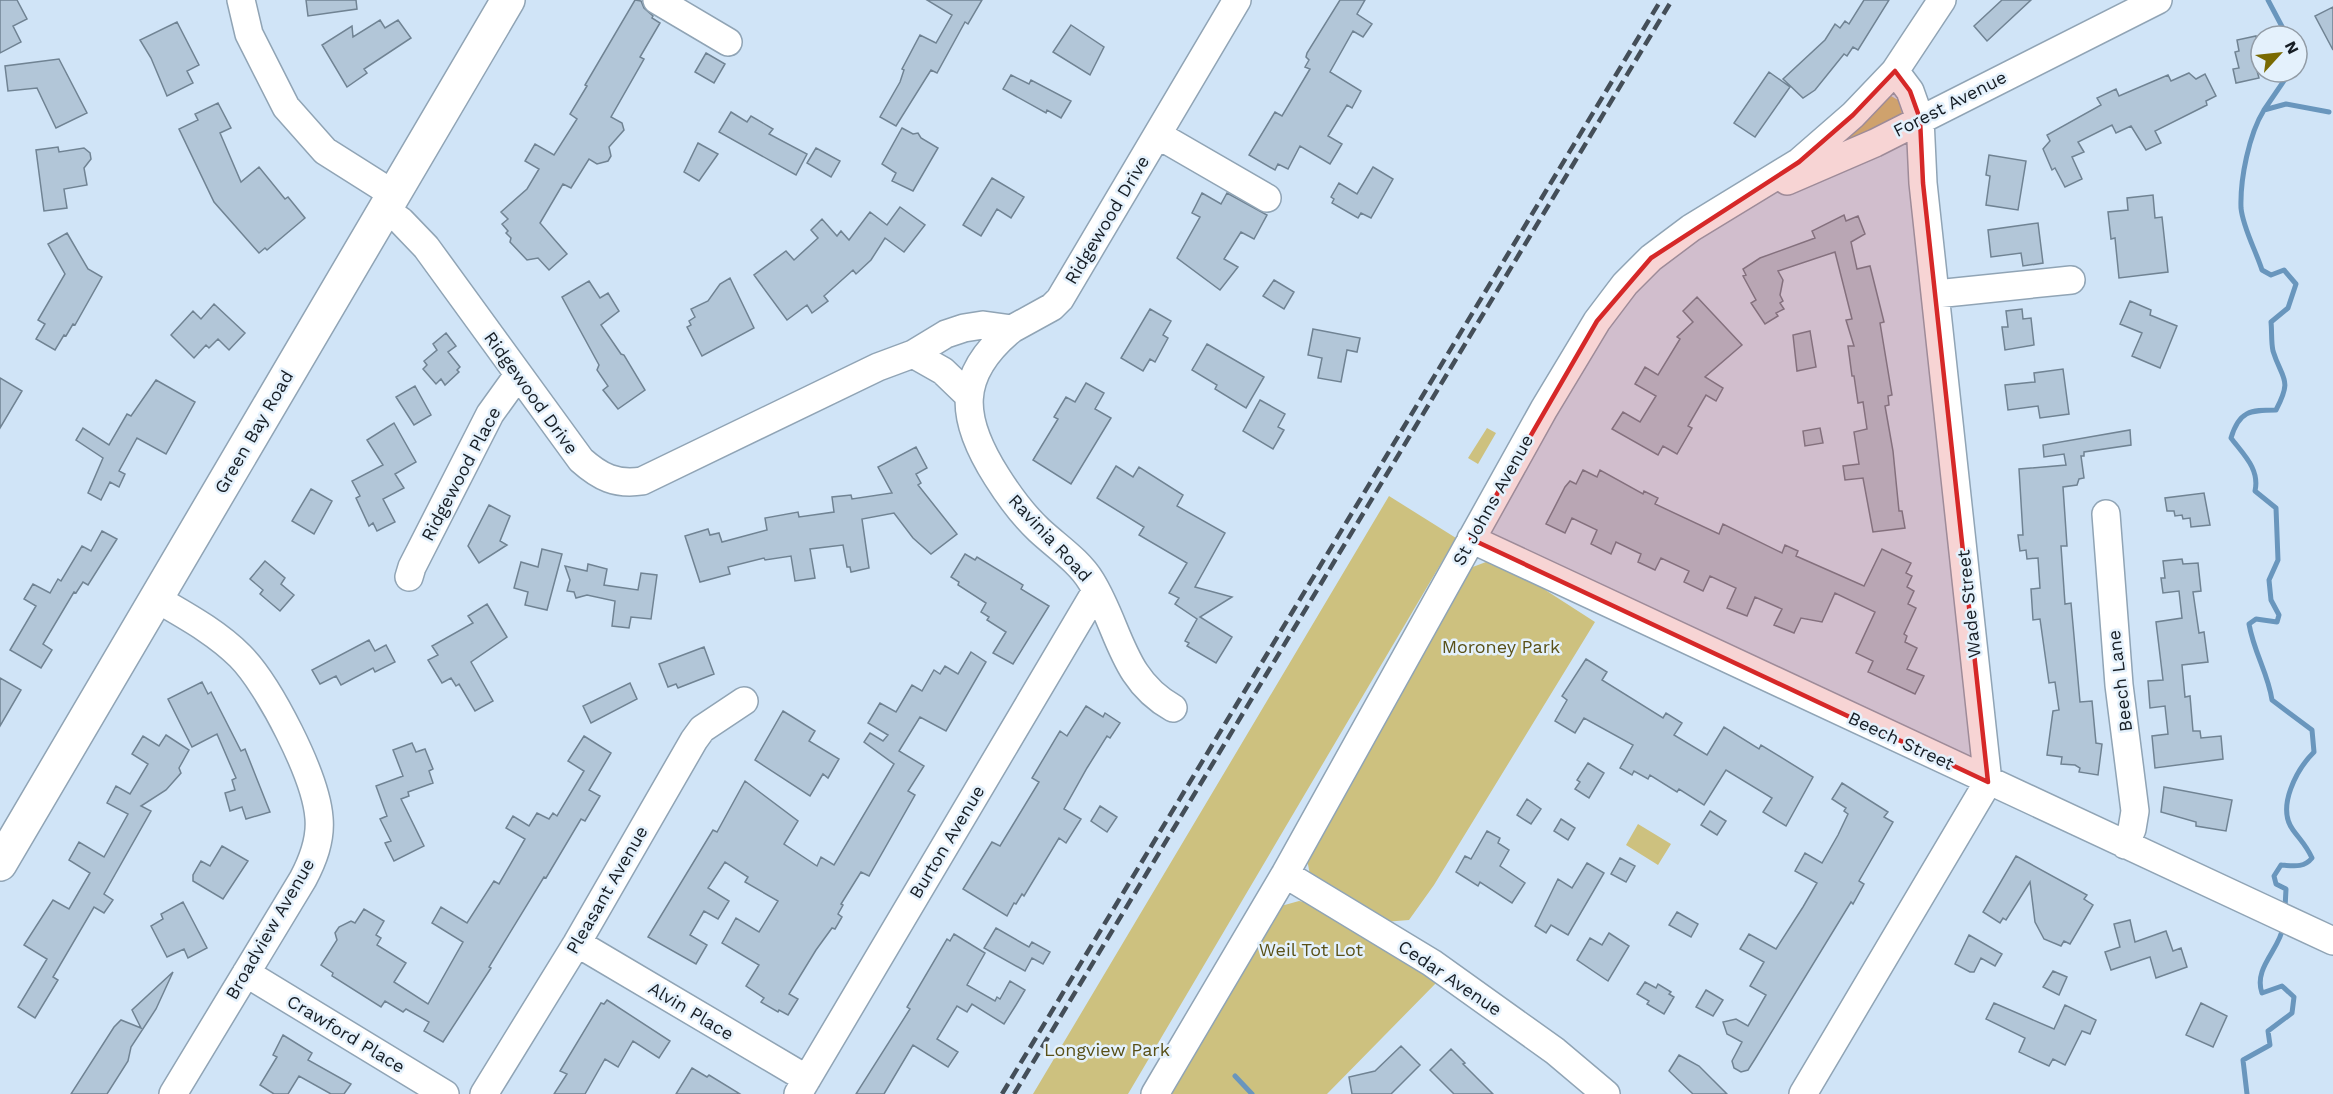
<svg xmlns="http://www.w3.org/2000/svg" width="2333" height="1094" font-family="'Work Sans',sans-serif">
<rect width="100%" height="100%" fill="#d0e4f7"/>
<path fill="#cdc17f" d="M1891,96L1898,100L1904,120L1831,151Z
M1487,428L1496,433L1478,464L1468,458Z
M1389,496L1456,538L1128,1094H1033Z
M1486,562L1516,571L1595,622L1434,885L1409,920L1384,922L1310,875L1307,859L1470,568Z
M1638,824L1671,844L1658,865L1626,845Z
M1299,901L1314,904L1439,980L1327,1094H1171L1281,906Z"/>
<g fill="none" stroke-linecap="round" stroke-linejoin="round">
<path stroke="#6996bd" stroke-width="5" d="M2268,0L2287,36
M2264,110L2290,72
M2285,908L2286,889L2276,884L2274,876L2281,865C2294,866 2304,868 2312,858C2306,845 2301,841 2293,830C2276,807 2297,769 2314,752L2312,730L2272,700C2268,673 2254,653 2249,624L2256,619L2277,622L2279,615L2271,600L2269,580L2278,560L2276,508L2255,491C2260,469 2243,454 2231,438C2239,411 2250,410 2276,410C2293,378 2282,380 2273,351C2271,342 2272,331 2271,322L2288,308L2296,284L2284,270L2271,275L2262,270C2256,251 2243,228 2241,208C2240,179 2249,134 2264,110L2286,104L2329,112
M1235,1076L1252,1094
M2247,1094L2243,1060L2270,1045L2268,1031L2292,1013L2294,997L2282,986L2262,993C2253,968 2280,949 2283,927"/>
</g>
<path fill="#b2c6d8" stroke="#708393" stroke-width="1.5" d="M0,0H17L27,19L13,26L21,42L0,53Z
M306,0H356L357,9L308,16Z
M635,0L641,1L644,8L653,16L652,18L660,23L640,57L644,59L611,117L622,123L624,130L609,147L611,156L608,161L597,164L589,159L571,188L563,184L540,223L567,254L549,270L538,258L527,260L510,242L511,238L506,233L508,231L502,224L508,219L501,212L527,189L539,169L525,161L535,144L554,155L577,119L570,114L587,86L585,85Z
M927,0H982L968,24L965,22L937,73L931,70L896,126L880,117L900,82L904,70L902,69L920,35L936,43L952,15Z
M1340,0H1365L1357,14L1372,24L1363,37L1353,31L1330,72L1361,91L1352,108L1347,105L1328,136L1342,144L1330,164L1300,146L1288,169L1278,164L1275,170L1249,155L1275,112L1282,116L1310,69L1305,67L1309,60L1306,57L1307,53Z
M1864,0H1889L1858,50L1853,47L1847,56L1844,54L1815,90L1803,98L1783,79L1825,40L1835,24L1840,28L1845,21L1849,24Z
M2002,0H2031L1987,41L1974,26Z
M2333,7V50L2315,16Z
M380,20L385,28L398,20L411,38L364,69L367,73L347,87L322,45L352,26L353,37Z
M177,22L199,65L187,71L193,83L167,96L151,58L140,40Z
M1071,25L1104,47L1090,75L1053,52Z
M2256,36L2258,47L2261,46V66L2256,67L2259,78L2236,83L2233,69L2239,68L2235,52L2239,51L2237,40Z
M706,53L725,64L714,83L695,72Z
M59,59L87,113L56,128L37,88L8,91L5,66Z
M1769,72L1790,87L1755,137L1734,123Z
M2189,73L2196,79L2205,74L2216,96L2206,101L2207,105L2155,131L2161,143L2146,150L2131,126L2116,133L2112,125L2078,142L2084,152L2072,157L2082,179L2065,187L2055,168L2052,170L2043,149L2050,141L2047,135L2101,105L2097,98L2116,89L2119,96L2168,75L2171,81Z
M1011,75L1029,84L1031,80L1071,101L1061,118L1047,110L1046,113L1003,89Z
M218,103L231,128L220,133L241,182L259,167L285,199L288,197L305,218L267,250L265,248L259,253L214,202L179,129L198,120L195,114Z
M731,112L747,122L751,116L773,129L769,134L807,154L796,175L719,132Z
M902,128L913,134L918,133L921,138L938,148L913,191L892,181L896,173L882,164Z
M698,143L718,154L699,181L684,172Z
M58,147L59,152L84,148L90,153L91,159L84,168L87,185L64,189L67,208L44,211L36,150Z
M816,148L840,161L831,177L807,163Z
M1989,155L2026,161L2018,210L1986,205L1990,176L1986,175Z
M1373,167L1393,179L1371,218L1361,213L1358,218L1332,203L1334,199L1331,197L1339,183L1357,194Z
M992,178L1024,197L1011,218L997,209L981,236L963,225Z
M1202,193L1221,204L1227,193L1267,215L1254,239L1241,232L1224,259L1238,267L1220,290L1177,258L1200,217L1192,213Z
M2153,195L2155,218L2162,217L2168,272L2119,278L2115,238L2111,239L2108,212L2128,210L2127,198Z
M900,207L925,225L904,252L885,238L871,260L856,274L853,270L824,296L828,301L812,313L807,305L787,320L754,275L786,251L794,260L818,238L811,230L822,219L837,236L841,231L849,240L870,212L887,225Z
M1844,215L1846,221L1858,216L1865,234L1851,242L1857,269L1870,266L1884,322L1880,323L1892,395L1888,396L1889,405L1885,406L1893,451L1899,511H1902L1905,528L1873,532L1863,478L1845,480L1843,466L1859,464L1854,432L1867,429L1863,402L1858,403L1854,376H1852L1848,346H1854L1846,320L1852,319L1835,252L1778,271L1783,280L1780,295L1783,301L1780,303L1784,309L1776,313L1778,316L1765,324L1751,303L1756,300L1743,276L1746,275L1743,269L1760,258L1815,238L1812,231Z
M2038,223L2043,263L2023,266L2021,253L1991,257L1988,230Z
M67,233L88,269L102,277L75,325L73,324L66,336L64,335L55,350L36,339L45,324L38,320L65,274L48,244Z
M730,278L754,328L702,356L687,327L691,325L689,321L695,317L691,309L708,301L720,284Z
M1274,280L1294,292L1284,309L1263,296Z
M589,281L600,298L608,293L619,311L601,325L621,354L624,355L645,390L618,409L603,390L608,386L597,370L599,365L562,297Z
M1697,297L1742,345L1705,377L1723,388L1716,401L1706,395L1688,426L1692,428L1677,454L1663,446L1658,455L1612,429L1623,412L1640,422L1656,396L1635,384L1645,367L1658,375L1680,339L1677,337L1693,322L1683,311Z
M2130,301L2151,310L2150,315L2177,326L2160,368L2132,356L2142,333L2120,324Z
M214,304L245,333L229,350L218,339L209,348L206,345L194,358L171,335L193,311L201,319Z
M1150,309L1171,321L1163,335L1168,338L1155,362L1150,359L1143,371L1121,358Z
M2022,309L2023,319L2031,318L2034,345L2005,350L2002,327H2008L2006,311Z
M1313,329L1360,338L1357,352L1347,350L1341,382L1318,378L1322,358L1308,355Z
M1810,331L1816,367L1797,371L1793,335Z
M446,333L456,346L448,352L460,367L457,370L459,372L445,385L441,379L436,384L423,369L427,365L424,361L437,350L433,344Z
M1207,344L1264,377L1246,408L1215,389L1217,385L1192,370Z
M2063,369L2069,414L2040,418L2038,406L2008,410L2005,385L2035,382L2034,373Z
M0,378L22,391L0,428Z
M156,380L195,402L166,454L137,438L119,471L125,474L119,487L110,482L101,500L88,493L103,458L76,440L83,428L109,445L127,414L131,416Z
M1086,383L1104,393L1095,409L1111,418L1071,484L1033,460L1058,419L1054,417L1066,397L1075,402Z
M415,386L431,415L414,425L396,397Z
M1260,400L1285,414L1278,427L1284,430L1273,449L1243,431Z
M394,423L416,462L395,474L404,488L383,499L395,522L377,531L373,523L369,526L356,498L360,496L352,481L383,465L367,440Z
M1820,428L1823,443L1805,446L1803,431Z
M2130,430L2131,445L2084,452V456H2081L2084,478L2079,479L2077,485L2063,487L2067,546H2061L2065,604L2071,603L2080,702L2092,701L2096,743L2102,744L2098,775L2079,772L2080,768L2075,765L2061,764L2062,757L2047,755L2053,711L2059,710L2055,682L2049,683L2040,619L2033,620L2031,589L2040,588L2038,558L2027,559L2026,550L2020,551L2018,535H2023L2019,469L2066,465L2064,454L2044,457L2043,445Z
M916,447L927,468L916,474L921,483L918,485L957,534L931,554L913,538L894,513L862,519L869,568L851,572L850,567H847L843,545L810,549L815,578L795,581L791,556L765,560L764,558L728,567L730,574L700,582L685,536L708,529L710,535L719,533L722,542L767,530L765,518L798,512L799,517L834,512L832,497L851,495L852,499L892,493L878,467Z
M1116,466L1133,477L1139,467L1183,495L1177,506L1225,533L1195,587L1232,597L1200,617L1232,637L1216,663L1187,646L1189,643L1185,641L1197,619L1175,604L1179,598L1169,593L1187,563L1139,535L1144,527L1097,498Z
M1583,470L1597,477L1600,470L1643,494L1644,491L1658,498L1655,504L1719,534L1723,524L1782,553L1785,545L1798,551L1796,556L1864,586L1882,549L1911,563L1906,573L1912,576L1907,587L1914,591L1908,604L1916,608L1904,634L1907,636L1905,642L1917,648L1907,669L1924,676L1915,694L1868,672L1873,661L1856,653L1875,612L1835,593L1822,622L1801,618L1794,633L1774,625L1782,609L1755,597L1747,616L1727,608L1736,588L1710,576L1703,591L1684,582L1689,571L1661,558L1655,570L1638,562L1641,554L1616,542L1611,554L1591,544L1597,530L1572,518L1565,533L1546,524L1565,487L1570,481L1576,484Z
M311,489L332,501L314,534L292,521Z
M2204,493L2210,525L2191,527L2190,518L2183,519L2182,515L2175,516L2174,511H2167L2165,498Z
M489,505L510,516L500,541L507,545L479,563L468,546Z
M102,531L117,539L88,585L83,582L76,593L74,592L43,644L52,650L41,668L10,650L36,606L24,599L33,584L50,593L58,579L61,581L82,546L91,551Z
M542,549L562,554L547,610L525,605L528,592L514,588L521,562L538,567Z
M965,554L975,560L977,557L1023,585L1021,589L1049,606L1013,664L993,653L1006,632L987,620L989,617L981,612L986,603L958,585L959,582L951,577Z
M2182,559L2183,564L2198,563L2201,591L2193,592L2199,633L2204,632L2208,662L2182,665L2185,697L2190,696L2193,731H2200L2201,738L2221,736L2223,759L2155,768L2152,736L2168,734L2165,706L2150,708L2148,681L2163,680L2156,622L2182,618L2179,591L2163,593L2161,578H2165L2163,561Z
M265,561L285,578L281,584L294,595L280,611L260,594L263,590L250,579Z
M588,564L607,569L604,585L638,590L641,573L657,575L651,619L631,617L629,628L612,626L615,601L587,595L576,598L574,592L567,591L570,580L565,566L587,571Z
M487,604L507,637L471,662L493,701L475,711L459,684L456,686L451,678L442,683L428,660L438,655L432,646L473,623L468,616Z
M369,640L375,651L386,645L395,662L375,672L373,668L341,685L336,676L320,684L312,670Z
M704,647L714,674L678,688L676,684L668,687L659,664Z
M971,652L986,662L946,731L920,717L899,751L924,766L908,791L915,795L869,876L861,872L841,904L843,905L838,914L842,917L835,929L832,928L816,950L789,994L798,999L788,1015L779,1010L778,1012L761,1002L764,998L746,986L759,965L722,943L736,918L759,932L778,901L745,882L748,877L725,862L708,888L729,901L718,919L704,911L690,935L707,945L696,964L648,937L713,830L717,832L745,781L798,821L784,844L817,866L821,857L834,865L894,764L864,742L870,733L883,741L888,735L868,723L880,703L896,712L912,685L922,691L934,670L940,674L945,666L958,674Z
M1586,659L1607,672L1602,680L1663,718L1666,713L1682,723L1674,735L1707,755L1724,727L1759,749L1761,745L1813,777L1786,826L1763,812L1772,798L1726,770L1704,805L1679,789L1677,792L1650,775L1648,779L1634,771L1632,775L1620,768L1633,745L1584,718L1575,733L1555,721L1567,700L1562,696Z
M0,678L21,690L0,726Z
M202,682L208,694L211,692L241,751L245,749L270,812L246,819L242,807L230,811L225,793L235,790L232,780L236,778L217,734L192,747L168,699Z
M630,683L637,699L591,723L583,706Z
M1086,706L1103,717L1105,713L1120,723L1110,738L1107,736L1087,768L1064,809L1081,819L1066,843L1059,838L1024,896L1022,894L1016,904L1014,903L1007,916L963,889L992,842L1000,846L1039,782L1032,778L1060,731L1067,736Z
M783,711L815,731L809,741L839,759L828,778L823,774L810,796L755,760Z
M166,735L189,750L179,768L181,773L166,790L141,806L151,811L104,894L113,900L104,913L94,907L53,977L58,980L35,1018L18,1007L47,959L24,945L53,900L69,909L90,873L69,860L79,842L104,857L128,814L107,803L116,786L130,794L148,764L132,754L143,736L159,746Z
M584,736L611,753L589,790L600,796L585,821L581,819L546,878L544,877L489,967L491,968L443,1042L424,1031L429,1022L406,1009L403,1012L385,1001L381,1007L332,976L333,973L321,965L337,940L335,933L339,927L351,921L355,923L364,909L384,921L376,935L381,938L377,945L406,963L394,982L428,1004L463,942L432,923L441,907L467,923L494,881L499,884L525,839L506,828L513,816L529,826L537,813L549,819L553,813L557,816L584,771L568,761Z
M412,743L416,752L425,749L433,769L429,771L433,783L408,792L409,796L401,799L424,846L394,861L385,843L391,841L380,819L387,816L376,786L403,776L393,750Z
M1588,763L1604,773L1589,798L1575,789L1580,782L1577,780Z
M1842,783L1888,812L1884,817L1893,822L1859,881L1864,884L1853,904L1851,902L1755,1059L1748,1070L1741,1072L1734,1068L1732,1061L1742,1042L1727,1034L1723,1022L1736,1019L1748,1026L1766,995L1750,986L1764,962L1740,949L1749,934L1776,949L1803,907L1817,883L1795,871L1805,853L1822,863L1838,835L1848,814L1844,811L1846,808L1832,799Z
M2164,787L2232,800L2226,831L2196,826V822L2161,812Z
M1527,799L1541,809L1531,824L1517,815Z
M1100,806L1117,817L1107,832L1091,821Z
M1710,811L1726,821L1717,835L1701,825Z
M1561,819L1575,828L1568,840L1554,831Z
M1487,831L1500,838L1498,843L1509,850L1500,866L1525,883L1512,903L1480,882L1478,886L1456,872L1465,856L1471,859Z
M222,846L248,861L223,899L193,881V875L201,861L210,866Z
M2016,856L2087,895L2084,899L2093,905L2070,944L2064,941L2061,946L2044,939L2035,922L2030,882L2006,920L2003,918L2000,923L1983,912Z
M1620,858L1635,866L1626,882L1611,874Z
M1587,863L1604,873L1568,935L1551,925L1546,933L1535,926L1558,879L1572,888Z
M183,902L207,948L188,958L184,949L167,957L151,926L163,919L161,914Z
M1677,912L1698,924L1691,937L1669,925Z
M2130,920L2135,942L2166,931L2173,951L2181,948L2187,967L2156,978L2150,957L2111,970L2105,952L2120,947L2114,924Z
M996,928L1029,947L1032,942L1050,952L1043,964L1032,958L1025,971L984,948Z
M1609,933L1629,946L1608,981L1577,960L1590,938L1602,945Z
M954,934L985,953L967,985L995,1001L997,997L1000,999L1010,981L1025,990L1016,1005L1004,1024L972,1004L967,1012L957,1006L937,1039L958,1052L948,1067L913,1045L884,1094H856L910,1009L907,1007L947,939L950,941Z
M1969,935L2002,954L1995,966L1981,958L1974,972H1970L1955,964Z
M2053,971L2067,977L2059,995L2043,987Z
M173,972L156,1009L131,1047L128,1061L107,1094H71L114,1027L121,1020L141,1028L132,1010Z
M1645,982L1656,988L1658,984L1671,992L1669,994L1674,997L1664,1014L1647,1004L1649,1001L1637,994Z
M1706,990L1723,1000L1713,1016L1696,1007Z
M607,1000L670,1041L659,1058L633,1041L618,1067L605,1059L585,1094H554L567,1074L560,1071L601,1003L604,1004Z
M1994,1003L2054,1029L2065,1005L2096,1020L2090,1034L2082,1031L2065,1065L2053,1059L2049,1066L2019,1052L2025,1038L1986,1019Z
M2201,1003L2227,1016L2213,1047L2186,1035Z
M283,1035L312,1053L308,1060L351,1084L344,1094H331L299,1076L288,1094H274L260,1085L277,1057L273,1055Z
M1401,1046L1420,1065L1391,1094H1352L1349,1077L1375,1071Z
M1451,1049L1465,1063L1463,1064L1493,1094H1454L1430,1070Z
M1679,1055L1699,1066L1727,1094H1693L1669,1071Z
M692,1068L707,1077L709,1075L740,1094H676Z"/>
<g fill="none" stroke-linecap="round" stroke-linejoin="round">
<defs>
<path id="minor" d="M241,0L249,34L286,107L325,151L393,194
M657,0L728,42
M1158,135L1267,198
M1787,181L1875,143L2158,0
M384,209L401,221L426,247L581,460C600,477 616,485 642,481L878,367L913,354L946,334L964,328L983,325L1012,329L1052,307L1060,299L1237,0
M1936,294L2071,280
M1012,329C955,376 960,419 997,477C1009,496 1022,514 1039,530C1056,546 1079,561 1091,581C1120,628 1121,679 1173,708
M913,354L943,371L969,396
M2106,514L2119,685L2135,811L2132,829L2125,845
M1471,539L2333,941
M409,577L412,567L490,414L518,375
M157,599C186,616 216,632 240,656C269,685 316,776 319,818C321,840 313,860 303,879L173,1094
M1285,874L1432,963L1555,1051L1606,1094
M577,943L807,1079
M246,973L445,1094
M484,1094L577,943L694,740L702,729L744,701
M798,1094L1096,591
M1155,1094L1285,874L1544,409L1597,321L1625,284L1651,258L1691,228L1799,162L1853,115L1895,71L1942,0
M1803,1094L1988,782L1923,183L1920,119L1910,91L1895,71"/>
<path id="major" d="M0,864L508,0"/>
</defs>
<use href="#minor" stroke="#90a4b5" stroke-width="30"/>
<use href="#major" stroke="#90a4b5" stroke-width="36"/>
<use href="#minor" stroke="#fff" stroke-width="27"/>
<use href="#major" stroke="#fff" stroke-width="33"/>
<path stroke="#444e58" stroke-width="4.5" stroke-dasharray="12 6" stroke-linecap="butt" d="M1002,1094L1661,0
M1014,1094L1672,0"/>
</g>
<path fill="#d62828" fill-opacity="0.2" stroke="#d62828" stroke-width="4.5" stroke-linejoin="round" d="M1895,71L1910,91L1920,119L1923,183L1988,782L1471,539L1597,321L1651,258L1799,162L1853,115Z"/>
<g text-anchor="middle" stroke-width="5" stroke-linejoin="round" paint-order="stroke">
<g font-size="18" fill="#161d24" stroke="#e4f1fc">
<text transform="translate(1950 104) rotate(-27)" y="6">Forest Avenue</text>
<text transform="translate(1107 220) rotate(-59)" y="6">Ridgewood Drive</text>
<text transform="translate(531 393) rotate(54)" y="6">Ridgewood Drive</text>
<text transform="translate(254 432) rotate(-60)" y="6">Green Bay Road</text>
<text transform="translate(461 474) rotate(-62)" y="6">Ridgewood Place</text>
<text transform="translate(1493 500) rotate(-61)" y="6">St Johns Avenue</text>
<text transform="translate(1050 538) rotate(47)" y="6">Ravinia Road</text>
<text transform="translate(1969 604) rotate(-96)" y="6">Wade Street</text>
<text transform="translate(2120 681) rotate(-97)" y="6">Beech Lane</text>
<text transform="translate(1901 741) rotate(25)" y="6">Beech Street</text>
<text transform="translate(947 842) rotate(-59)" y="6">Burton Avenue</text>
<text transform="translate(607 890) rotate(-60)" y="6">Pleasant Avenue</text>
<text transform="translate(270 929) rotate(-60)" y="6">Broadview Avenue</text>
<text transform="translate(1450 978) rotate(34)" y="6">Cedar Avenue</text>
<text transform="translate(691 1011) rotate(31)" y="6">Alvin Place</text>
<text transform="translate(346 1034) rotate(31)" y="6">Crawford Place</text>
</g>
<g font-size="18" fill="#595017" stroke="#e4f1fc">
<text x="1501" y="653">Moroney Park</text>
<text x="1311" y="956">Weil Tot Lot</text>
<text x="1107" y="1056">Longview Park</text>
</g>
</g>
<g transform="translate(2279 54) rotate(63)"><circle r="28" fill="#e4f1fc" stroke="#929ca6" stroke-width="1.5"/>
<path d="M0-4.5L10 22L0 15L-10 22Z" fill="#796a02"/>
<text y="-9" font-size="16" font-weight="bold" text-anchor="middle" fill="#161d24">N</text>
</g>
</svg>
